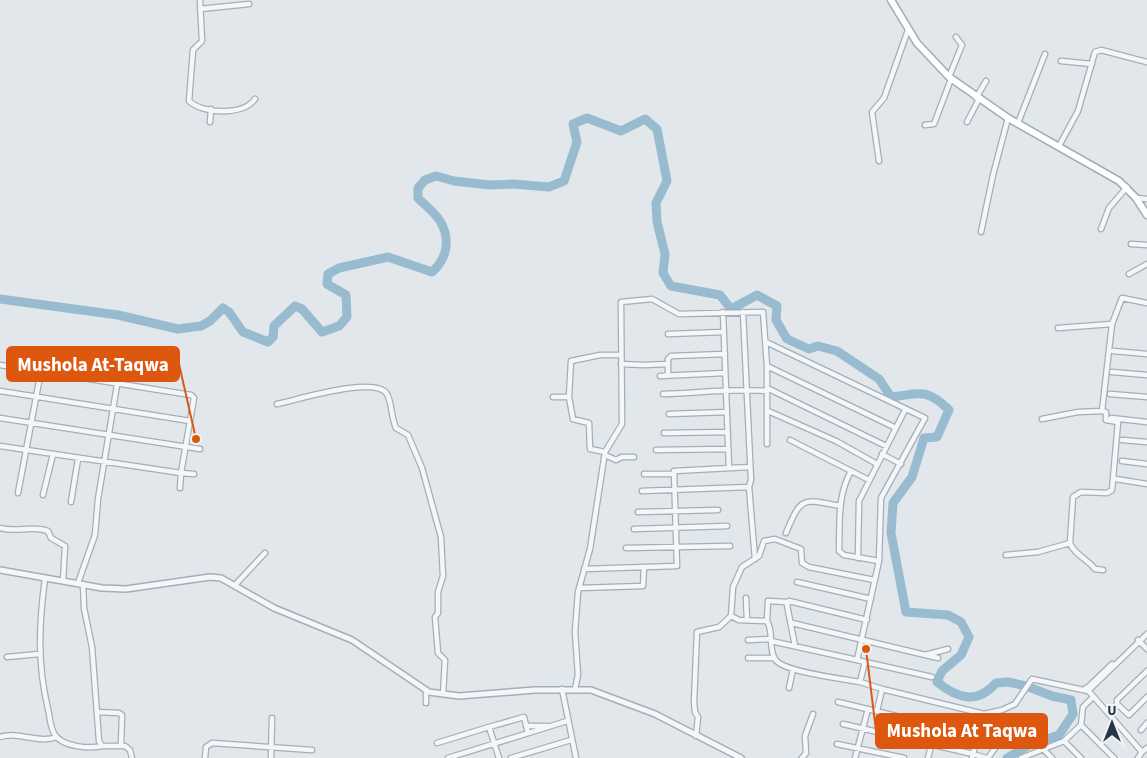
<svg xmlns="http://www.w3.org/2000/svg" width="1147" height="758" font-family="'Source Sans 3',sans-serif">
<rect width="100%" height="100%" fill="#e1e7eb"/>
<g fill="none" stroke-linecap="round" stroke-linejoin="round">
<path stroke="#98bbcf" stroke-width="9" d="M0,299L118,315L178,329L201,326L210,321L223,308L229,312L243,332L268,342L273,337L274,326L295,306L302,309L322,332L339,326L347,317L346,295L327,284L328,274L339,268L388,257L432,272C447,259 451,239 440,221C435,213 425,205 418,198V188L425,180L436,176L454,181L490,185L513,184L549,187L564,181L577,142L573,124L587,118L621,131L645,119L657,129L667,181L656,203L657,222L665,254L663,273L671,286L720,295L731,309L757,295L777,306L776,320L787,339L809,349L818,346L837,351L879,379L891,397C920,394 926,387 949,410L937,437L924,438L912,477L893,503L891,533L906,612L948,615L961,622L969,637L961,655L942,671L937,682C957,698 977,705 996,683L1008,682L1026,686L1052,696L1071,700L1073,714L1059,735L1029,745L1007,758"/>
<defs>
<path id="minor" d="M200,0L202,41L193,50L189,101C203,114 243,116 255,99
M200,9L249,4
M1061,61L1092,64
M949,77L962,45L956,37
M976,98L986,81
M210,122L211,109
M967,122L979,99
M1018,123L1045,54
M925,125L934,124L951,79
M1059,146L1078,111L1095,52L1101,50L1147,62
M879,161L872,112L884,98L908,30
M1136,198L1147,199
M1101,229L1109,208L1127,187
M981,232L993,175L1008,118
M1131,244L1147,245
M1129,274L1147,264
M723,312L729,468
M1058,328L1112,324
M668,334L724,332
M766,342L925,418L881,498L879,561L857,660L865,662L860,682L882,689
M1113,351L1147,354
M621,364L643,365L668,364
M0,365L191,395L194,398L181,473L0,446
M767,366L896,428
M1112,372L1147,375
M668,375V359L671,356L725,354
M660,376L725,373
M767,388L886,446
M0,391L190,421
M663,394C697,393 735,388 767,391
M1110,394L1147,397
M553,397H569L573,419L589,423L590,449L605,452
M569,397L571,361L600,355H621
M277,404C297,400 376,375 387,394C392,403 391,417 396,428L408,435L422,468L441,537L443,576L438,592V613L435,617L438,653L445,660L443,694
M768,411L836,441L877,464
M669,414L727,412
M0,418L200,449
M1111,418L1147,422
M1042,419L1078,412L1102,411
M664,433L727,432
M790,440L869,480
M1122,440L1147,442
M656,450L728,449
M882,454L901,464
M605,455L616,460L622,457H634
M1122,461L1147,464
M851,471C837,496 840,523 839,551L844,555L879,561
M644,474H674
M1116,479L1147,484
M749,487L755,559
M180,488L181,473L194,474
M642,491L749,487L751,480L743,312
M18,493L41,371
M43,495L53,454
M71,502L78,459
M638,512L718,510
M0,528C17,533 30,525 48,531L51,538L65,546L63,581
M634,529L727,526
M786,533C801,497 802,498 840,506
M1070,543C1073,553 1088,560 1095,569L1103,570
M626,548L730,546
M1006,555L1038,552L1070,543L1073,497L1081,492L1107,493L1112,490L1118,422L1106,420V412L1102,411L1112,324L1122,298L1147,303
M858,558L859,501L905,410
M584,569L677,566L674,471L750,467
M45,578C39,624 37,663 48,709C50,717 50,728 55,735C63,747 90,749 102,746
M797,582L871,599
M78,583L95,535L98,499L117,385
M83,584L84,608L92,647L99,741L102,746H125L130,750L132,758
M235,585L265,553
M579,588L643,586L644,567
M746,598L747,620
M731,616L739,620L767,621C774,632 768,648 775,659C782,672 844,679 860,682
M767,621L768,601L787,602
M792,623L938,658
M748,640L771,639
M1138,640L1147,649
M771,641L857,660
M795,646L787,605L789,601L867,620
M925,655L948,649
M7,657L39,654
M748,658H774
M865,662L932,677
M1147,671L1117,700V704L1129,715L1147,697
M789,688L793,669
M1086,688L1142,752L1147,748
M562,689L576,758
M575,689L578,675L575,632L578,592L590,549L605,452L622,424L621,302L652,299L679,314L763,312L767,366V444
M426,690V703
M1085,690L1112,664
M838,702L1000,741
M877,711L882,689L984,714L1002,710L1015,704L1032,679L1088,691L1147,634
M97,712L119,713L122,715L121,745
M843,724L973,754L984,714
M1081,725L1114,758
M526,726H547
M489,727L524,717L528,733
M1141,730L1147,723
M696,736L698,717L695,712L694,702L697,632L719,627L731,616L733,587L742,567L759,556L764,541L775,539L801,549L802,563L809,567L874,580
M0,737C20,731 37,744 57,737
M1064,741L1081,758
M437,743L489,727L499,758
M837,744L904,758
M1043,749L1052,758
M205,758L206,747L212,743L312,750
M271,758L272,718
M448,758L567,721
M511,758L571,740
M802,758L806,753L805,736L813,714
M855,758L868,709
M928,758L936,725
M972,758L973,754L986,758
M988,758L1000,741L998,719L991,713
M1021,758L1064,741L1081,725L1083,707L1093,697
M1138,758L1142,752"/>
<path id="tertiary" d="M0,570L102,588L126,589L210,577L221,578L274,608L352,640L429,692L459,696L535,690H591L655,714L741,758"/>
<path id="primary" d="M891,0L917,43L949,77L1008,118L1119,181L1136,198L1147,215"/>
</defs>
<use href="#minor" stroke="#a5aeb6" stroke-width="7"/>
<use href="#tertiary" stroke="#a5aeb6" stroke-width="8"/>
<use href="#primary" stroke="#9fadb8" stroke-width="9"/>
<use href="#minor" stroke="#f4f7f9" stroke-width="4.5"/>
<use href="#tertiary" stroke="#f4f7f9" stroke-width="5"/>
<use href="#primary" stroke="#fff" stroke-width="6"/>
</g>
<path fill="none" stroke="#de570f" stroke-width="2" d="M196 439L179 364M866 649L876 731"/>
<g fill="#de570f" stroke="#f1f5f8" stroke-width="2">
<circle cx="196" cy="439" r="5"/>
<circle cx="866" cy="649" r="5"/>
</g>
<g fill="#de570f" stroke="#de570f" stroke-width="2">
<rect x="7" y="347" width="172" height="34" rx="5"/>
<rect x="876" y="714" width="171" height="34" rx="5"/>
</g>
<g font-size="19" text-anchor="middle" font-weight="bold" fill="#fff">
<text x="93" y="371">Mushola At-Taqwa</text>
<text x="962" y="737">Mushola At Taqwa</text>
</g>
<g transform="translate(1112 723)" stroke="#f1f5f8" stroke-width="4" paint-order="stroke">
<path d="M0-4L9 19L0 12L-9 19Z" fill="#273645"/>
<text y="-8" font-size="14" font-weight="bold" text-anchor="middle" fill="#273645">U</text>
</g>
</svg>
